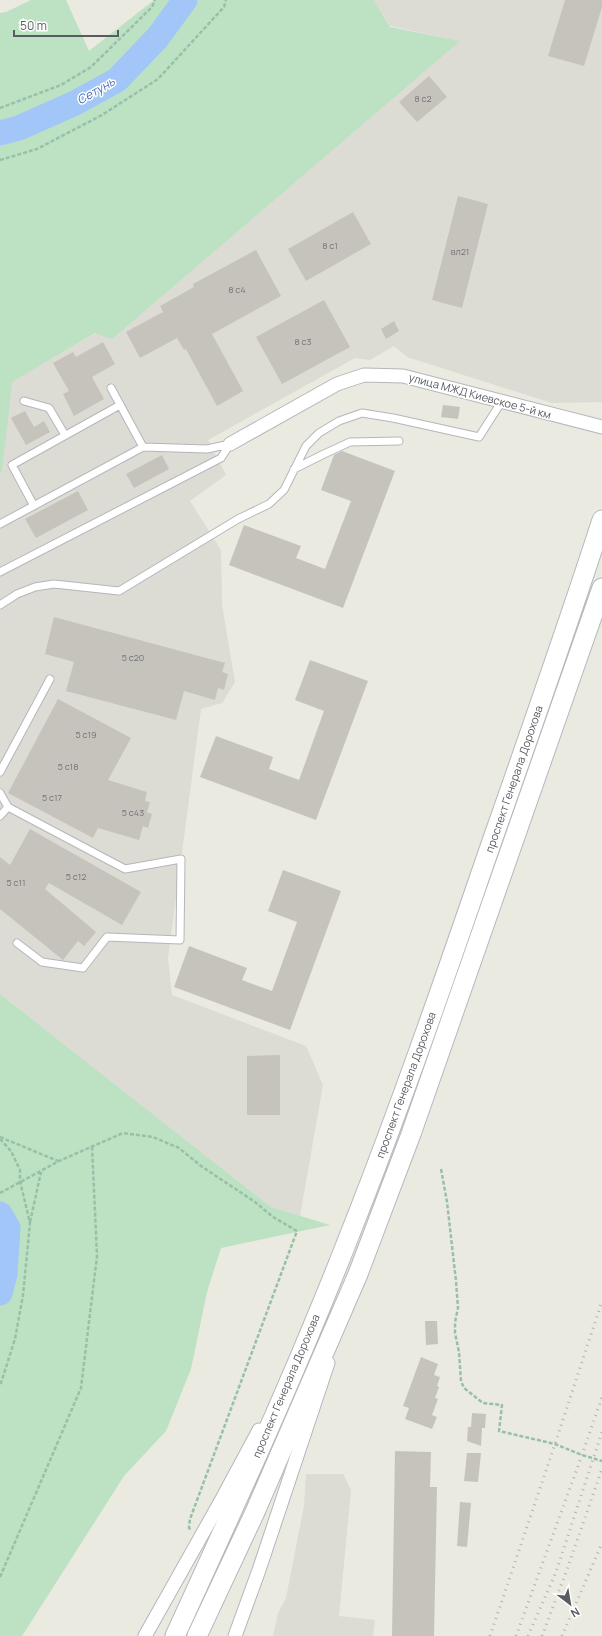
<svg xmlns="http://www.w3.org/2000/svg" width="602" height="1636" font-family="Manrope,sans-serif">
<rect width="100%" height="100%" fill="#eaeae0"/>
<path fill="#dcdbd4" d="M374,0H602V402L552,403L407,357L394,346L370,360L355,358L208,440L226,475L190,501L221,550L222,605L235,682L222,703L201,709L168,958L172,995L306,1046L323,1085L300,1216L271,1207L0,994V473L2,472L11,382L96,333L459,41L390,26Z
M306,1474H343L351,1490L339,1616L375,1620L373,1636H273L278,1613L286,1598L304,1506Z"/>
<path fill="#bde1c3" d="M31,0H66L89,51L154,0H374L390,27L460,41L112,339L95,333L12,382L2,472L0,473V13L6,12Z
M0,994L271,1207L330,1225L221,1248L207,1292L191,1369L166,1431L124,1476L22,1636H0Z"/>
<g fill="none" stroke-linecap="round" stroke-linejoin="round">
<path stroke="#a2c6f8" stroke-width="25" d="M0,133L19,128L75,103L117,80L158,37L185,0
M0,1214L8,1228L5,1274L0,1293"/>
</g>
<path fill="#c6c3bd" d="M565,0H602V7L584,66L548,56Z
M429,76L447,97L417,122L399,102Z
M458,196L488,204L462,308L432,300Z
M353,212L371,244L306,281L288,249Z
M256,250L281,296L212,334L243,391L217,406L186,349L184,350L177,338L140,358L126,332L163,312L160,306L194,287L193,284Z
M324,300L350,347L282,384L256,337Z
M394,321L399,331L386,339L381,329Z
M103,342L115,364L92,377L104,399L74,416L63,394L69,391L53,363L73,352L76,357Z
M443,405L460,407L458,419L441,417Z
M25,411L34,427L44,421L50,432L26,445L11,418Z
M342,451L395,471L343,608L229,565L244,525L301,546L296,558L325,569L351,501L321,490L334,455Z
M162,455L169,469L134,488L126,474Z
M78,491L88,510L36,538L25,519Z
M54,617L225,663L222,672L228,674L224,690L218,688L215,700L184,691L176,720L66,691L74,662L45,654Z
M310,660L368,681L316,820L200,777L216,736L273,757L269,769L299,780L324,711L295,700Z
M58,699L131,738L108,780L147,792L145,801L150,802L147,812L152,814L148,828L143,826L139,840L98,828L93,838L8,793Z
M30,829L141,892L122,925L49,883L45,889L96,932L84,946L78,941L63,960L0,909V857L10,865Z
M283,870L341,891L290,1030L174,987L189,946L247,968L242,980L272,991L297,922L268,911Z
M280,1055V1115H247V1056Z
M425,1321H437L438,1344L426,1345Z
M421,1357L438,1364L434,1375L440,1377L437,1386L439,1387L435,1398L438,1399L432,1415L437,1417L432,1429L405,1419L409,1408L403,1406Z
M472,1413L486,1414L485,1428H482L481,1446L467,1441L468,1427H471Z
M395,1451L431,1452L430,1487H437L434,1636H392Z
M467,1453H481L478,1482L464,1481Z
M460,1502L471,1503L467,1547L457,1546Z"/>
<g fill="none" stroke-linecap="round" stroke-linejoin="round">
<defs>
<path id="lane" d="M111,388L143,447L207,449L230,444
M24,401L49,408L65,435
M294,469L324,454L350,442L399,441
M34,506L12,465L120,405
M0,524L143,447
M0,572L221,458L230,444
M0,605L17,594L35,587L54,584L119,591L238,519L269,504L284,490L306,446L319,433L339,421L362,413L393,418L479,437L502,401
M0,772L50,679
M0,793L8,807L125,869L181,859L180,940L107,937L83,968L42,962L17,943
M0,816L8,807"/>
<path id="street" d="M230,444L337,384L364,375L403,376L602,427
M145,1636L222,1499L259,1430
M235,1636L259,1570L328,1363"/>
<path id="secondary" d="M175,1636C236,1503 297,1370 350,1234C401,1105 446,975 491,844C529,736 567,628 602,520
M197,1636L255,1512L358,1274L411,1134L602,588"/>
</defs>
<use href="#lane" stroke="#b5b6bc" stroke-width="9"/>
<use href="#street" stroke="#b5b6bc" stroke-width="15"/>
<use href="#secondary" stroke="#b5b8bd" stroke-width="21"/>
<path stroke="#98c0a9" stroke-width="2.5" stroke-dasharray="4 2" stroke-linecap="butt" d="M0,108L61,85L91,67L152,7L155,0
M0,160L37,149L102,115L158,79L224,7L226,0
M0,1137L58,1161
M0,1139L11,1151L20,1170V1181L30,1223L23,1295L15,1339L0,1386
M441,1169L447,1202L456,1281L458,1308L455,1322V1333L459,1352L461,1381L464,1388L483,1403L502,1405L499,1431L555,1444L582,1455L602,1461
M0,1193L59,1161L123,1133L153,1137L179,1148L201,1166L255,1202L273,1217L297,1231L190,1519L189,1527L190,1530
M30,1222L41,1172
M0,1577L81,1388L97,1256L92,1146"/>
<use href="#lane" stroke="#fff" stroke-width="7"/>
<use href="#street" stroke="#fff" stroke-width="13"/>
<use href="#secondary" stroke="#fff" stroke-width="19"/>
<path stroke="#b2b3b3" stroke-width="3" stroke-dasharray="1 5" stroke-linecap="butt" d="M490,1636L555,1444L602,1301
M516,1636L582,1455L602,1397
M528,1636L556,1572L602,1432
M542,1636L565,1575L602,1469
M562,1636L602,1543"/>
</g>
<g text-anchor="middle" stroke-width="3" stroke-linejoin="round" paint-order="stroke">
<g font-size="9" fill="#747577">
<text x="423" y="102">8 с2</text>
<text x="330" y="249">8 с1</text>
<text x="460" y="255">вл21</text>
<text x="237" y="293">8 с4</text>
<text x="303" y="345">8 с3</text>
<text x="133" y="661">5 с20</text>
<text x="86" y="738">5 с19</text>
<text x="68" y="770">5 с18</text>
<text x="52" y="801">5 с17</text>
<text x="133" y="816">5 с43</text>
<text x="76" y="880">5 с12</text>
<text x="16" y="886">5 с11</text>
</g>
<g font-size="11" fill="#585b60" stroke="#fff">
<text transform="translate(480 396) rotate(15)" y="4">улица МЖД Киевское 5-й км</text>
<text transform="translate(514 779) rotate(-71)" y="4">проспект Генерала Дорохова</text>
<text transform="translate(406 1085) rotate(-70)" y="4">проспект Генерала Дорохова</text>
<text transform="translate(286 1386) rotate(-67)" y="4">проспект Генерала Дорохова</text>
</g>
<g font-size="12" font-style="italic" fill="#486eb8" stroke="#fff">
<text transform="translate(96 91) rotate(-30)" y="4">Сетунь</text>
</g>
</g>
<g transform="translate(570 1604) rotate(149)" stroke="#ffffff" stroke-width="3" paint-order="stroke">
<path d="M0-3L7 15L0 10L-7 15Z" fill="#585b60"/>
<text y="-6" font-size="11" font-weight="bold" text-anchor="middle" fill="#585b60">N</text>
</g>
<path d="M14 30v6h104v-6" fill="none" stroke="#585b60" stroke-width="2"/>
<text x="20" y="30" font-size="12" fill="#585b60" stroke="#ffffff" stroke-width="3" paint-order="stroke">50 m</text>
</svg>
